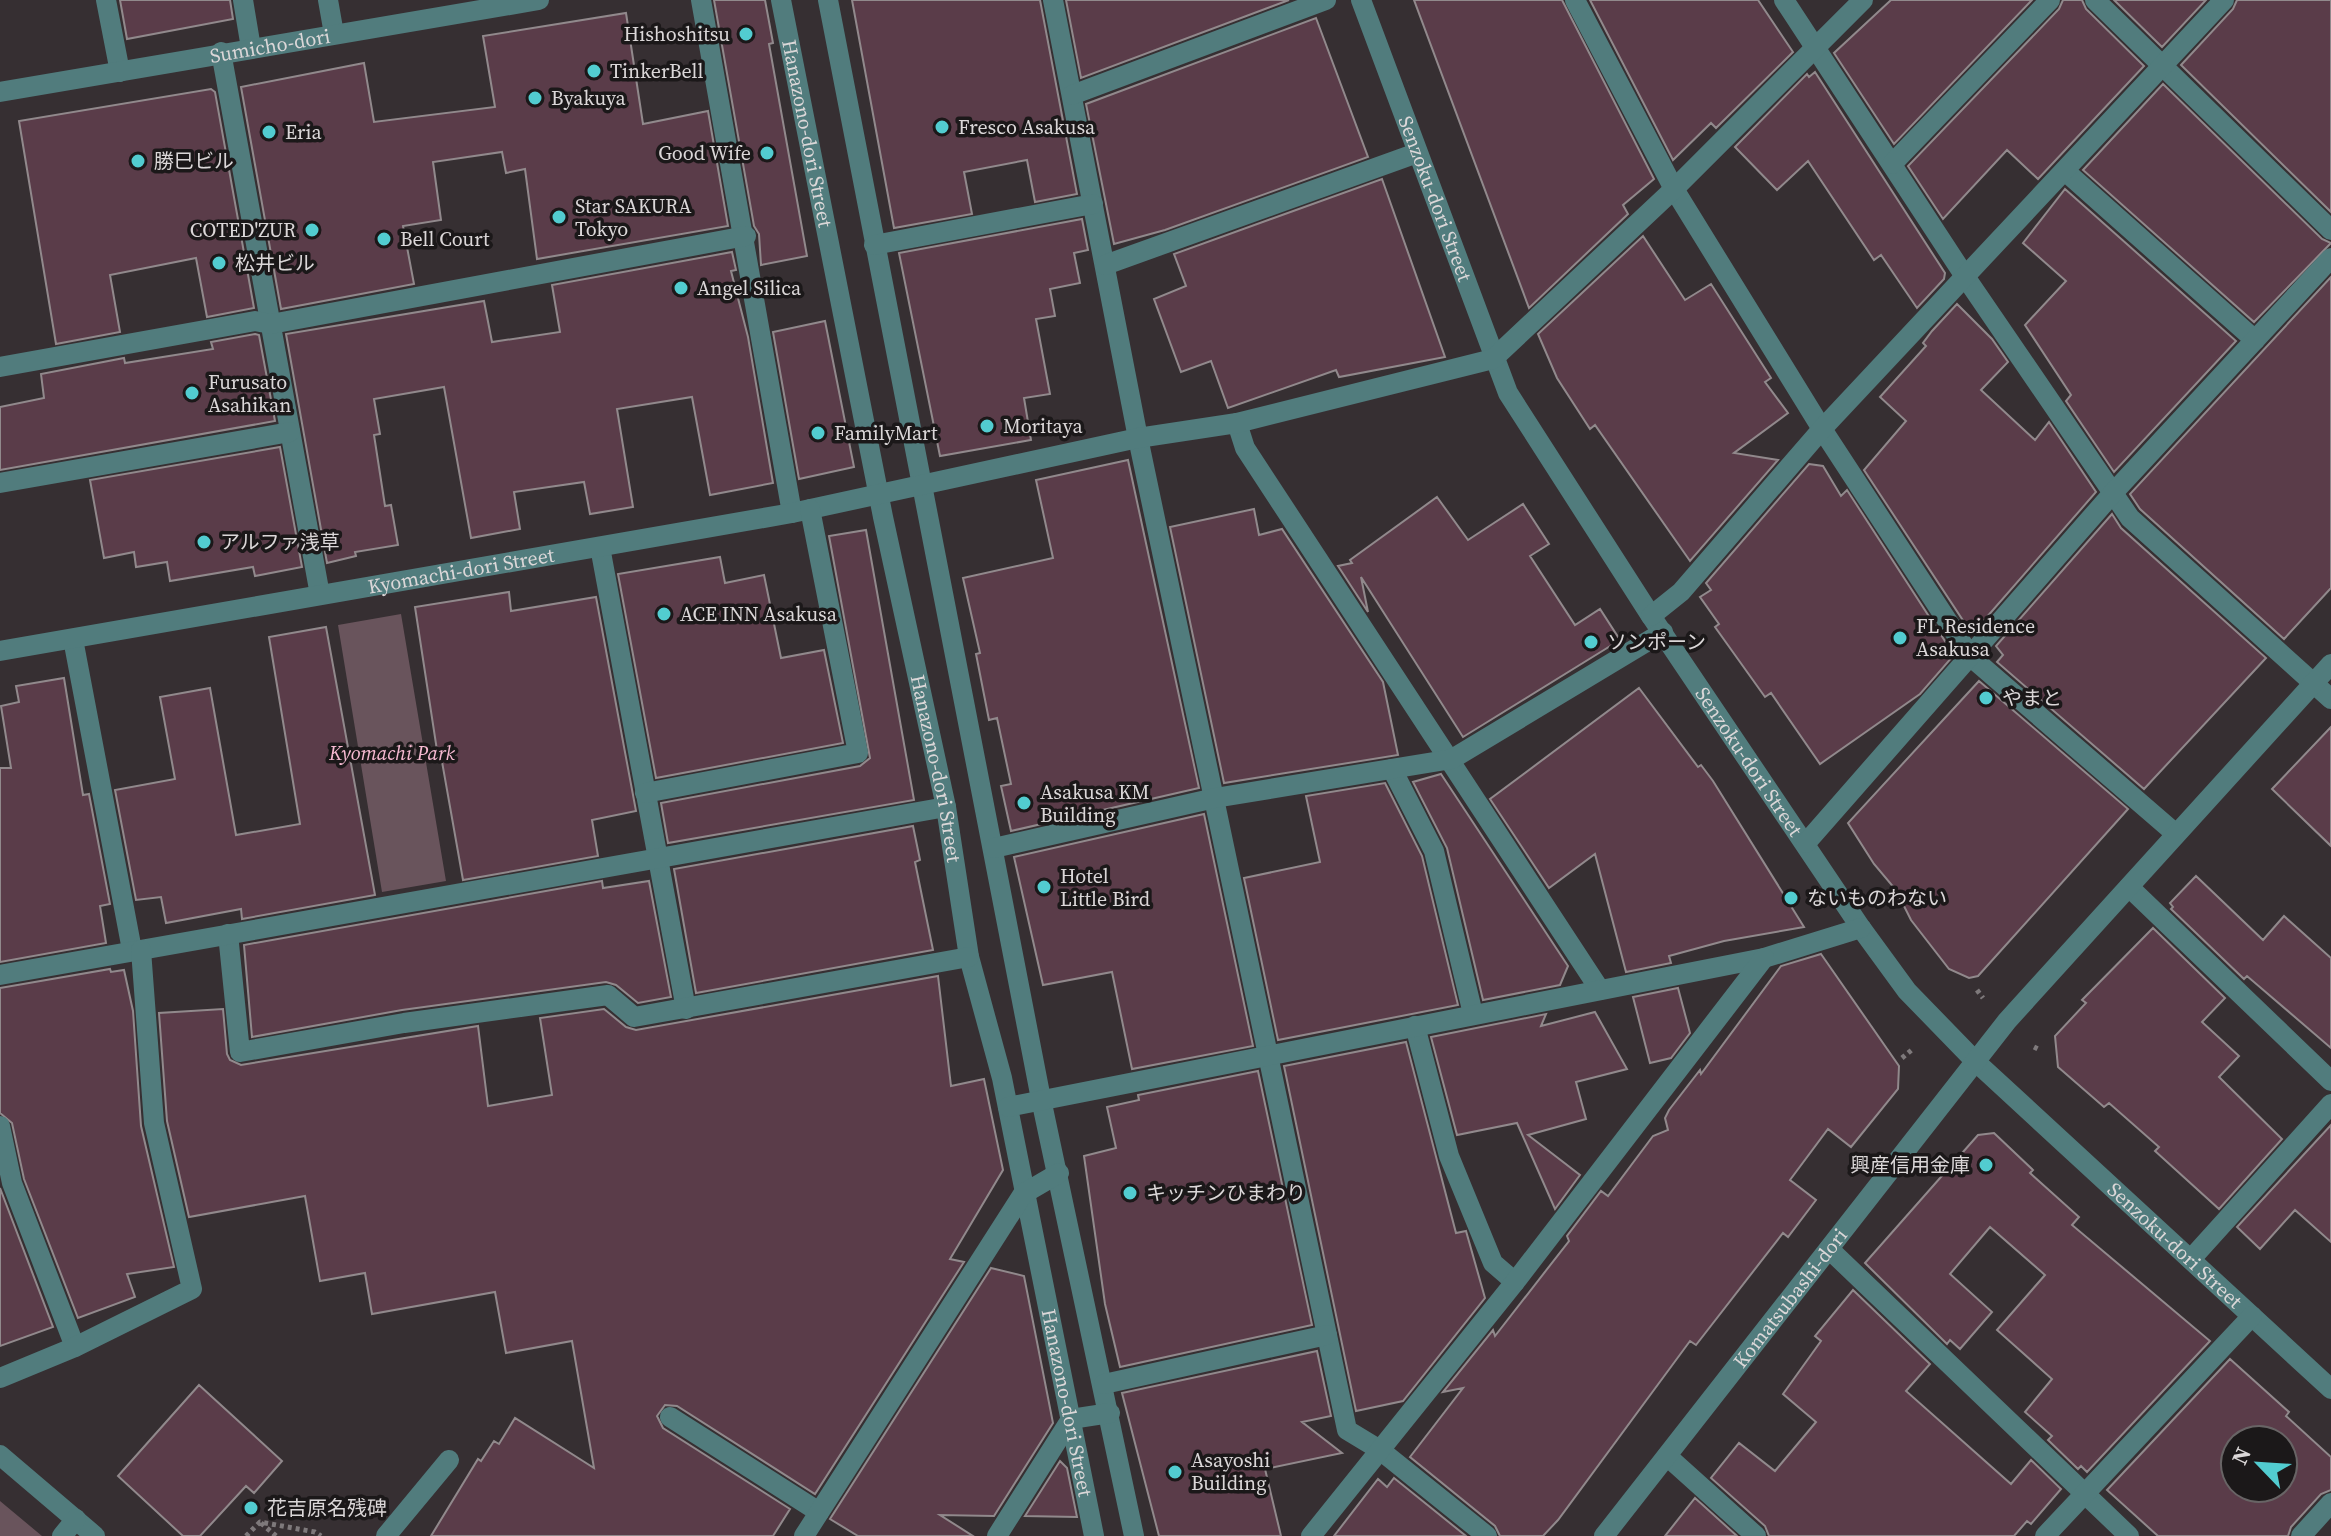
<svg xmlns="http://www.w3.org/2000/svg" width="2331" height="1536" font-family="'Source Serif 4','Noto Sans JP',serif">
<rect width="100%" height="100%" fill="#362f32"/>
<path fill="#69545c" d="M401,614L446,881L382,892L338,625Z
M0,1501L42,1536H0Z"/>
<path fill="#5a3c49" stroke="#91898c" stroke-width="2" fill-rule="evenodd" d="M120,0H230L233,19L127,39Z
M714,0H765L773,43L769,44L807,256L761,265L759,234L754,226Z
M852,0H1040L1077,194L1035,202L1027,160L964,172L972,214L894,228Z
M1066,0H1289L1081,78Z
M1414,0H1562L1654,179L1623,205L1628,214L1529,308Z
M1590,0H1758L1793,52L1716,128L1711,123L1673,160Z
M1891,0H2032L1894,144L1834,53Z
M2063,0H2082L2086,9L2144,66L2038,179L2007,150L1943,219L1908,166L2059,9Z
M2114,0H2206L2162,47Z
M2237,0H2331V212L2181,65L2233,9Z
M626,13L643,124L708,111L728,226L537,259L525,169L506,173L502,152L433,162L441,220L403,226L414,284L281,309L241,87L364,63L374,122L495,107L483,36Z
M1316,18L1368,157L1165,230L1114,244L1086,104Z
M1815,72L1945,273L1944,279L1917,308L1881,255L1874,260L1808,161L1777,190L1735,147L1807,74L1809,77Z
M2163,84L2322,239L2331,243L2254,322L2083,170Z
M211,89L215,92L254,308L207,317L196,258L110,275L120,332L56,344L19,121Z
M1382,179L1445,357L1339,377L1336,370L1228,408L1211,361L1181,372L1154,299L1186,286L1174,254Z
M2065,189L2236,341L2114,472L2066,401L2071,395L2025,325L2066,281L2023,243Z
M1082,219L1088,250L1074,253L1080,283L1050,289L1055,316L1036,319L1050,394L1024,398L1031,440L940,456L899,253Z
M1643,236L1685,300L1711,284L1771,378L1765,382L1788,413L1734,453L1778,460L1690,561L1595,425L1590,429L1557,378L1538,334Z
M732,252L736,270L731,271L748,337L773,483L710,495L692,397L617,409L633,507L590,514L584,482L514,492L520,529L471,538L444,387L374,399L380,434L374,435L385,506L391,505L398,545L355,552L356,556L327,563L286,334L484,301L492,342L560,332L552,285Z
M2331,277V588L2284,639L2140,509L2130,494Z
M1957,304L1992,339L2008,362L1981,390L2035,440L2049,422L2096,492L1972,634L1864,470L1906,421L1880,397L1926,346L1923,343L1932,331Z
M825,321L854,467L799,479L773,332Z
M255,334L259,335L275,421L0,470V407L44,398L41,374L124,358L125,363L213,349L211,342Z
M280,447L302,567L255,576L253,567L170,581L167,562L136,567L134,552L104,558L90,480Z
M1128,460L1199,788L1011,831L1001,786L1011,784L997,718L989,720L976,654L980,653L963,578L1053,558L1036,480Z
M1809,464L1823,466L1841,496L1847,490L1954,655L1920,694L1820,764L1771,693L1765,697L1715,627L1719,624L1700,597L1711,590L1706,583Z
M1437,497L1468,540L1523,504L1549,544L1530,556L1575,625L1600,609L1620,640L1463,737L1361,577L1368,612L1338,566L1352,563L1350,560Z
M1254,509L1259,535L1282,529L1383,682L1398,755L1224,783L1170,527Z
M2112,514L2121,528L2266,658L2144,789L1997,662L2003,655L1996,646Z
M866,530L914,800L668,843L661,803L860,766L870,758L829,536Z
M720,557L725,583L764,575L781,658L824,650L843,743L656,778L618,574Z
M509,592L511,611L596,597L636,811L592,820L598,856L463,880L441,756L438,757L415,607Z
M326,627L375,895L242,919L241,909L166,923L161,897L136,900L115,790L175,779L160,697L210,688L236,835L300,824L269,637Z
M64,678L83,795L89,794L110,904L100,906L106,943L0,962V768H11L1,706L19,702L16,686Z
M1979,681L2128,809L1978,976L1969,978L1949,969L1911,920L1896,890L1874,864L1848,823Z
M1639,688L1698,767L1701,765L1713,781L1804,927L1724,941L1669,956L1671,963L1626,972L1595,854L1549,888L1490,799Z
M2331,727V846L2272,789Z
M1441,774L1568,966L1560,985L1483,1000L1447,848L1413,782Z
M1385,783L1422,856L1458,1005L1278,1040L1244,878L1320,862L1306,796Z
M1204,814L1253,1046L1132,1069L1112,972L1043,985L1014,857Z
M913,826L920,860L915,862L933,950L696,993L674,869Z
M2196,876L2263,940L2284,916L2331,958V1048L2247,976L2244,979L2171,909L2173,907L2170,903Z
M602,881L603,888L649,881L671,997L638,1003L616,985L606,982L402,1010L252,1037L244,945Z
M2153,928L2225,998L2202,1022L2239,1056L2219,1077L2282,1139L2219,1209L2155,1151L2159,1147L2109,1103L2104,1107L2058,1067L2055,1036L2086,1003L2082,1000Z
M1821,954L1899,1066L1898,1089L1851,1147L1828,1129L1790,1180L1816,1200L1788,1237L1783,1233L1696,1345L1690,1341L1558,1520L1543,1536H1500L1495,1526L1410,1457L1463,1388L1443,1392L1493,1330L1495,1336L1569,1241L1567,1236L1601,1191L1608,1196L1653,1136L1668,1130L1665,1118L1669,1110L1700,1070L1701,1074L1781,966Z
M110,969L111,972L124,970L133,1011L141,1126L174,1267L127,1274L135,1297L78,1318L24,1179L12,1123L0,1113V988Z
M938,976L951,1086L984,1079L1003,1170L950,1259L964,1262L815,1494L677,1406L665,1405L657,1416L663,1428L790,1509L773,1536H431L478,1459L481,1461L494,1441L499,1444L515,1418L594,1468L572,1341L506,1353L495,1292L372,1314L365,1273L320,1281L305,1196L189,1217L167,1121L159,1013L223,1009L227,1054L230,1060L241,1065L478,1026L488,1106L552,1095L540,1018L604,1009L626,1027L636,1030Z
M1678,988L1690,1033L1671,1058L1650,1063L1633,997Z
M1595,1012L1627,1069L1576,1082L1586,1119L1528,1135L1580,1175L1555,1209L1517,1123L1457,1135L1431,1037L1546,1014L1541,1026Z
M1406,1042L1456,1233L1466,1231L1485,1298L1403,1401L1356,1411L1284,1066Z
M1258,1071L1312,1325L1120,1367L1105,1304L1084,1156L1116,1148L1107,1107L1139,1100L1138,1095Z
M2331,1125V1242L2295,1210L2260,1249L2237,1227Z
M1994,1133L2033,1170L2030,1173L2079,1217L2072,1225L2210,1341L2087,1472L2081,1466L2078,1469L2048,1440L2052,1436L2025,1412L2052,1379L1997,1330L2045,1275L1990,1227L1950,1274L1992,1312L1960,1349L1950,1340L1947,1344L1865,1263L1978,1135Z
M0,1188L53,1327L0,1346Z
M991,1268L1024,1276L1053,1423L994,1516L940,1515L973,1536H858L830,1519Z
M1853,1290L1930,1364L1906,1391L2011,1484L2031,1460L2061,1489L2031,1524L2027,1521L2014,1536H1769L1765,1526L1711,1478L1739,1443L1775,1471L1816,1422L1783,1394L1821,1341L1815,1336Z
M1317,1351L1331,1416L1302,1422L1342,1453L1265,1469L1281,1536H1159L1122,1393Z
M2230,1359L2289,1412L2286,1416L2331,1457V1490L2321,1494L2291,1527L2288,1536H2158L2107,1490ZM2235,1440H2283V1488H2235Z
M199,1385L282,1461L254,1493L246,1486L200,1536H183L118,1476Z
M1060,1461L1067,1468L1077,1517L1025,1516Z
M1394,1478L1466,1536H1334L1378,1479L1387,1487Z
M1695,1498L1737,1536H1665Z"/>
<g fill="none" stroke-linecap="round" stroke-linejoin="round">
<path stroke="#7e797b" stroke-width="5" stroke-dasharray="4 4" stroke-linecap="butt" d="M1977,990L1983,998
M2034,1047L2040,1050
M1902,1058L1914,1048
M261,1523L276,1536
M246,1536L260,1522L315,1532L321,1536"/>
<g stroke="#517c7d" stroke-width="20">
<path d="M106,0L120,72"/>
<path d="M243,0L251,48"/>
<path d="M328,0L334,34"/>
<path d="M701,0L792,513"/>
<path id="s1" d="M781,0L883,517L946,807L969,957L1002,1078L1094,1536"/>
<path d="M828,0L1041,1099L1134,1536"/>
<path d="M1053,0L1138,438L1347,1430L1380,1450L1487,1536"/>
<path id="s2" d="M1361,0L1508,393L1651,616L1861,928L1907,991L1976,1062L2331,1389"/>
<path d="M1575,0L1674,189L1822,429L1971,657L2176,834"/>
<path d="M1784,0L1966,278L2130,518L2331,699"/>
<path d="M2095,0L2331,230"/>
<path d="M221,52L320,595"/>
<path id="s3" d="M0,92L539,0"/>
<path d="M1072,95L1326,0"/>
<path d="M1892,164L2050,0"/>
<path d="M2065,171L2255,340"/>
<path d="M874,245L1093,204"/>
<path d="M1105,265L1417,153"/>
<path d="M0,367L255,321L271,324L746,236"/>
<path d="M1237,423L1245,448L1600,990"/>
<path d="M0,483L290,432"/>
<path d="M600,547L686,1009"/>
<path d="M1651,616L1681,592L1822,429L2224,0"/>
<path d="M73,639L132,950"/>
<path id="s4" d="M0,651L792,513L1138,438L1237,423L1493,359L1674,189L1863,0"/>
<path d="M1392,769L1434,851L1473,1014"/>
<path d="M645,793L858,753L810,509"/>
<path d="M1806,843L2112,494L2331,258"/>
<path d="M994,848L1215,798L1452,759L1663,632"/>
<path d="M2129,887L2331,1081"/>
<path d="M228,934L240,1052L404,1023L608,995L634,1017L969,957"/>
<path d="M0,975L946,807"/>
<path d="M1415,1026L1449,1156L1493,1263L1515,1282"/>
<path d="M1008,1107L1764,958L1861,928"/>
<path d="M0,1126L12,1183L75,1347"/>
<path d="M1829,1249L2129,1536"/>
<path d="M2191,1259L2331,1104"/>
<path d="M0,1378L75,1347L192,1289L154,1123L141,950"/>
<path d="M1104,1384L1327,1335"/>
<path d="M670,1417L819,1512"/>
<path d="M0,1455L95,1536"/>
<path d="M1667,1456L1756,1536"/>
<path d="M62,1536L76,1519"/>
<path d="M386,1536L449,1460"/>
<path d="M804,1536L1023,1194L1059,1173"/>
<path d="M997,1536L1071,1419L1110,1413"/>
<path d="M1311,1536L1515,1282L1764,958"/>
<path id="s5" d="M1604,1536L2007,1021L2331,664"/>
<path d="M2045,1536L2252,1316"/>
<path d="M2301,1536L2331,1503"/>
</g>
</g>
<g fill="#52ccd0" stroke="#1b1819" stroke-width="3">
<circle cx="746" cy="34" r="8"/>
<circle cx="594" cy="71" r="8"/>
<circle cx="535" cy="98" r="8"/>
<circle cx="942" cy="127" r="8"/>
<circle cx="269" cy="132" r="8"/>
<circle cx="767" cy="153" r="8"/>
<circle cx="138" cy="161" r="8"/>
<circle cx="559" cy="217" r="8"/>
<circle cx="312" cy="230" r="8"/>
<circle cx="384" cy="239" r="8"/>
<circle cx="219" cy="263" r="8"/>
<circle cx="681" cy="288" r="8"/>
<circle cx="192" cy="393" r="8"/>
<circle cx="987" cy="426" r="8"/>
<circle cx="818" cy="433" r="8"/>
<circle cx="204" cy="542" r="8"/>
<circle cx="664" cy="614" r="8"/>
<circle cx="1900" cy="638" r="8"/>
<circle cx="1591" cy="642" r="8"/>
<circle cx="1986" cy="698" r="8"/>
<circle cx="1024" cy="803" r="8"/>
<circle cx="1044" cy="887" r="8"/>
<circle cx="1791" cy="898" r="8"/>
<circle cx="1986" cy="1165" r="8"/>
<circle cx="1130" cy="1193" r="8"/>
<circle cx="1175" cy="1472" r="8"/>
<circle cx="251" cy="1508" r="8"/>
</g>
<g text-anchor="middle" stroke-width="7" stroke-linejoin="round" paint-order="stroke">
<g font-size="20" fill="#dbd7d8" stroke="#1b1819" text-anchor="start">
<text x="730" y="41" text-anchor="end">Hishoshitsu</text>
<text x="610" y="78">TinkerBell</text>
<text x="551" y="105">Byakuya</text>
<text x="958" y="134">Fresco Asakusa</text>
<text x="285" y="139">Eria</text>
<text x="751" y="160" text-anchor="end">Good Wife</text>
<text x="154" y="168">勝巳ビル</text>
<text x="575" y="213">Star SAKURA<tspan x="575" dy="23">Tokyo</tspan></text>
<text x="296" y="237" text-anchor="end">COTED'ZUR</text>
<text x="400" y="246">Bell Court</text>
<text x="235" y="270">松井ビル</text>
<text x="697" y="295">Angel Silica</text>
<text x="208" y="389">Furusato<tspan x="208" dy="23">Asahikan</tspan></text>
<text x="1003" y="433">Moritaya</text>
<text x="834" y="440">FamilyMart</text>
<text x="220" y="549">アルファ浅草</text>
<text x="680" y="621">ACE INN Asakusa</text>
<text x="1916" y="633">FL Residence<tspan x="1916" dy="23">Asakusa</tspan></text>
<text x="1607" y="649">ソンポーン</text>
<text x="2002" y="705">やまと</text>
<text x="1040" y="799">Asakusa KM<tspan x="1040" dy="23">Building</tspan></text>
<text x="1060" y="883">Hotel<tspan x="1060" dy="23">Little Bird</tspan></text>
<text x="1807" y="905">ないものわない</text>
<text x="1970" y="1172" text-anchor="end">興産信用金庫</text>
<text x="1146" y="1200">キッチンひまわり</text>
<text x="1191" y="1467">Asayoshi<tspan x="1191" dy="23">Building</tspan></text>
<text x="267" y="1515">花吉原名残碑</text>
</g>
<g font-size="20" fill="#dbd7d8" stroke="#1b1819">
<text dy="7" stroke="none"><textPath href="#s3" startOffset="274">Sumicho-dori</textPath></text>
<text dy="7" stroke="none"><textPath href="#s1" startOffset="136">Hanazono-dori Street</textPath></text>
<text dy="7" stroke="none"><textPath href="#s2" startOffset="212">Senzoku-dori Street</textPath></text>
<text dy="7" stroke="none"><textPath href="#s4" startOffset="468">Kyomachi-dori Street</textPath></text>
<text dy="7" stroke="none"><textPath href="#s2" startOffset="860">Senzoku-dori Street</textPath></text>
<text dy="7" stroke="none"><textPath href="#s1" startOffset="784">Hanazono-dori Street</textPath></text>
<text dy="7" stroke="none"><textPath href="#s2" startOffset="1508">Senzoku-dori Street</textPath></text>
<text dy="7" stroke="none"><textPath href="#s5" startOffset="302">Komatsubashi-dori</textPath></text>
<text dy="7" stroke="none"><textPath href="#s1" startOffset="1432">Hanazono-dori Street</textPath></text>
</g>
<g font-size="20" font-style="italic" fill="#f7bad2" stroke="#1b1819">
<text x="392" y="760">Kyomachi Park</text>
</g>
</g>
<g transform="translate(2259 1464) rotate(295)"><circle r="38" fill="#1b1819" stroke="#686465" stroke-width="2"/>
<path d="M0-6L14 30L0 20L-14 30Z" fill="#52ccd0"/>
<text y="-12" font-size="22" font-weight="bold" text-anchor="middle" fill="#dbd7d8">N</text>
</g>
</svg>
